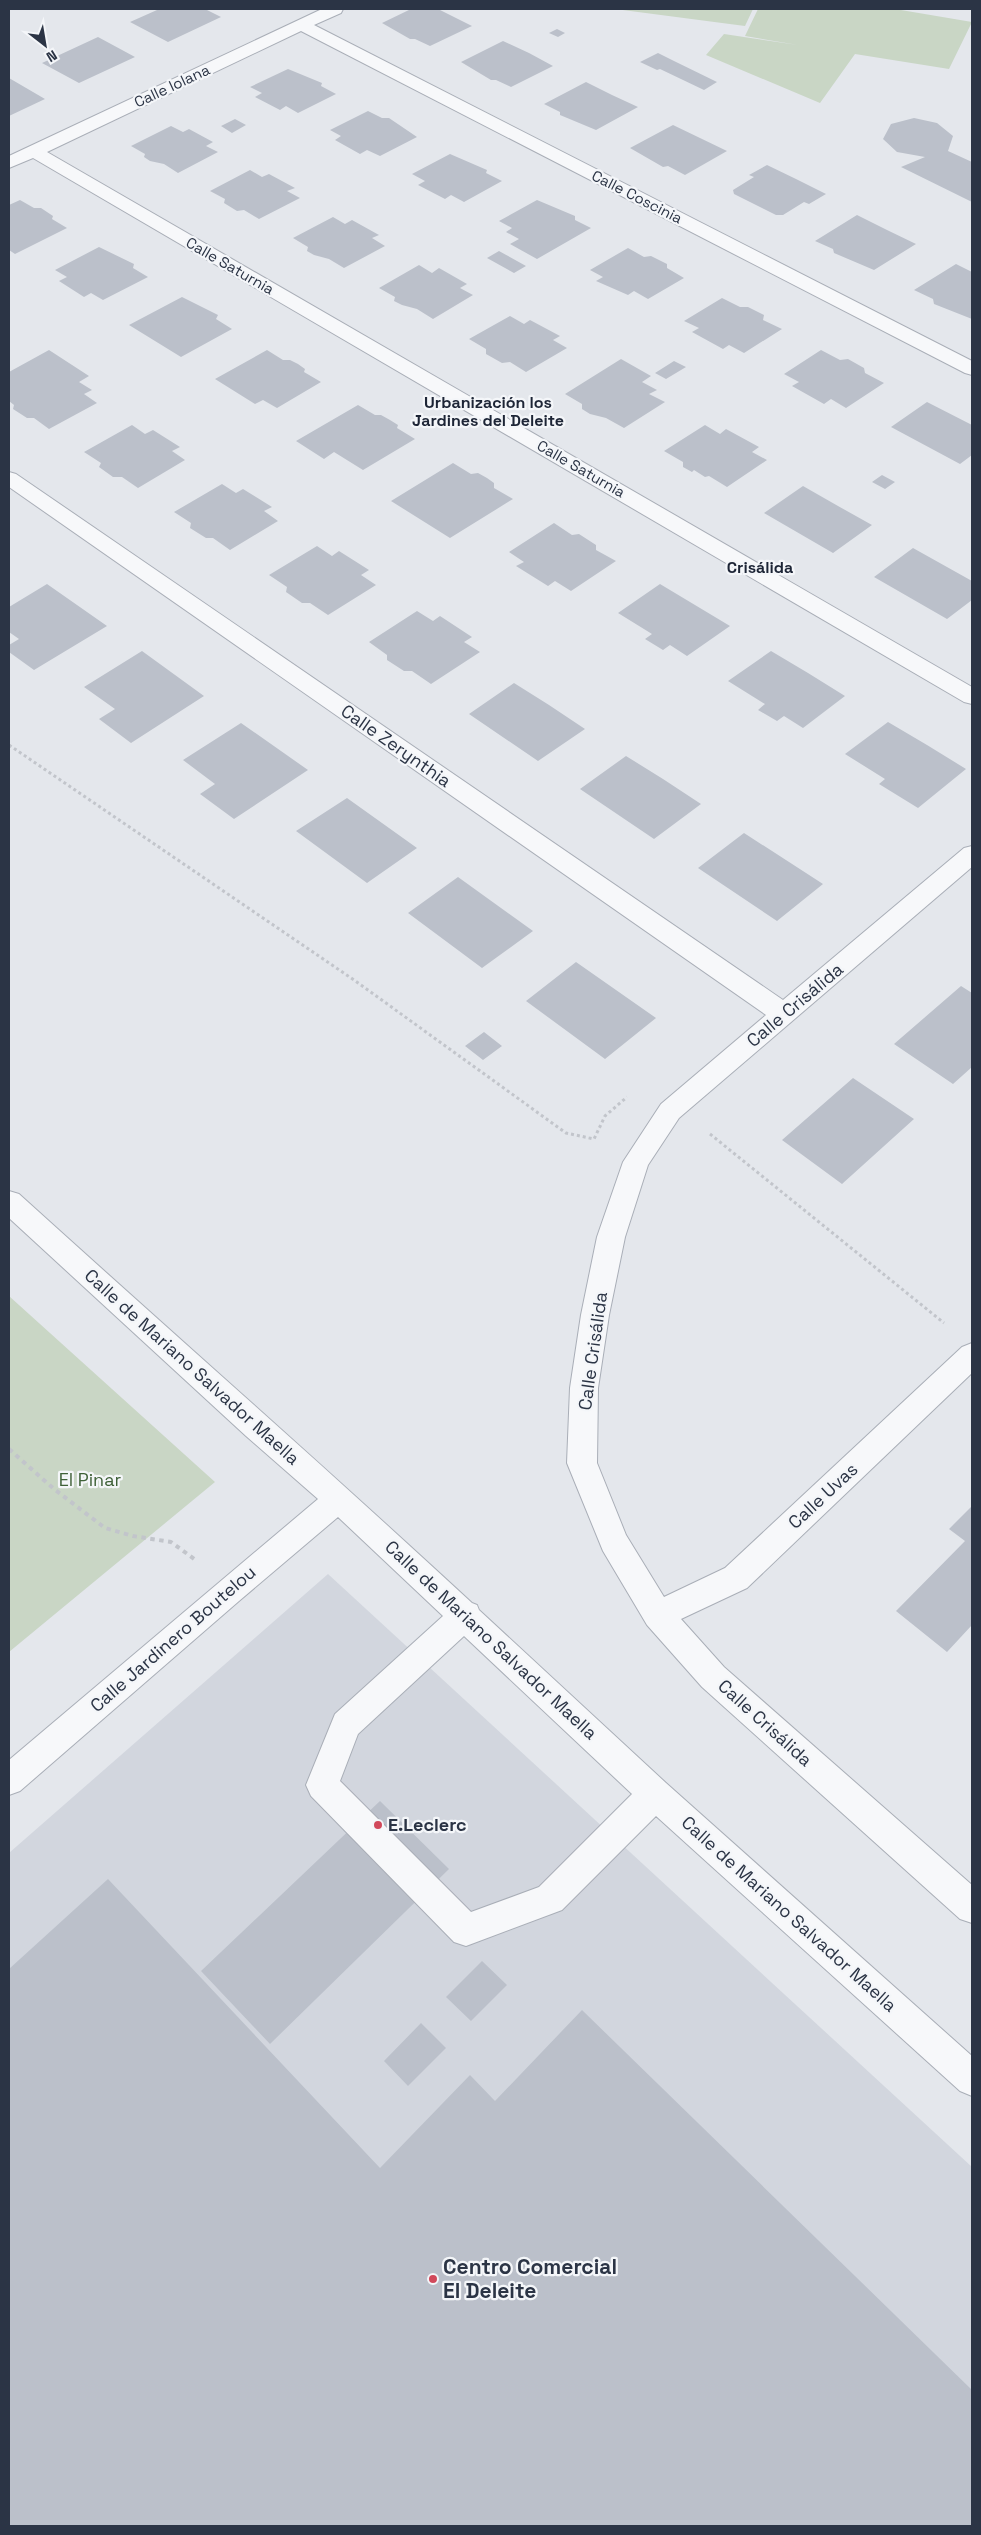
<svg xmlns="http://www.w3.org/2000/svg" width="981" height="2535" font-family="'Space Grotesk',sans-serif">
<rect width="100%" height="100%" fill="#e4e7ec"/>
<path fill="#d2d6de" d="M328,1574L972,2167V2526H9V1853Z"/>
<path fill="#c9d6c5" d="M615,9H753L745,26Z
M758,9H895L972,22L949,69L855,54L820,103L706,55L724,34L798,45L745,36Z
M9,1296L215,1482L9,1652Z"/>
<path fill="#bbc0ca" d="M156,9H205L221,17L168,42L130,22L157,10Z
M411,9H438L472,26L430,46L415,39H410L382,23Z
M557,29L565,33L558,37L549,33Z
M98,37L135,57L79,83L42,63Z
M503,41L529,53L553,66L511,87L496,80H491L461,62Z
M658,53L674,61L717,82L704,90L660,69L657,70L640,62Z
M288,69L322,83L321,86L336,94L298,113L286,106L280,110L255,97L262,93L250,87Z
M9,78L45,99L9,116Z
M586,82L612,95L638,107L596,130L560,115V112L544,104Z
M368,111L382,118H389L417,137L380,156L367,150L360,154L335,140L341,136L330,130Z
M914,118L937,123L953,136L948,151L972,162V202L901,167L925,157L897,152L883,139L891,124Z
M235,119L246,125L232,133L221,126Z
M673,125L727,151L685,175L668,166L663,167L630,148Z
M171,126L183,132L189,129L213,142L206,146L218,152L178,173L164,164L150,161L144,157L145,154L131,146Z
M450,154L487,170L486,173L502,181L464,202L451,195L445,199L418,185L425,181L412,174Z
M767,165L796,179L826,194L809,204L804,202L783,215H776L734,194L733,190L754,177L749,175Z
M250,170L262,177L269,174L295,188L287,191L300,198L259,219L244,210L237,211L224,203L225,199L210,191Z
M20,200L34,208H41L53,216L52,219L67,228L15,254L9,250V205Z
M537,200L575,216V220L591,228L537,259L510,244L519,239L506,232L512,228L499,221Z
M857,215L887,230L916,244L874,270L834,253L833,249L815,241Z
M333,217L345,224L352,220L379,235L372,238L385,246L344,268L329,259L314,255L307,251L308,247L293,238Z
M99,247L134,264L133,268L148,277L103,300L91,293L84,297L59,281L67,277L55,270Z
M628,248L644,257L651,256L667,264V268L684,278L648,299L634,291L628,295L596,281L603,277L590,270Z
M499,251L526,266L514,273L487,258Z
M956,264L972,272V319L934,304L933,299L914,290Z
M419,265L432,273L439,268L467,284L460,288L473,295L433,319L417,309L402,305L394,301L395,297L379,288Z
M182,297L218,315L216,319L232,329L181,357L129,325Z
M722,298L740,307H748L764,315L763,320L782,329L744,353L729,345L723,349L692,332L699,328L684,321Z
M510,316L524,324L530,320L560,336L553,340L567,348L526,372L510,362L502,363L486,354V349L469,339Z
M49,350L89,376L79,382L92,390L84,394L97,403L49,429L34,418H27L13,409L14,405L9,401V372Z
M267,350L283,360H290L298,364L305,369L304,372L321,382L277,408L263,400L255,404L215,379Z
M821,350L840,360L848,359L864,368L865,373L884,383L846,408L831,399L824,404L792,386L799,382L784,374Z
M621,359L651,376L642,382L657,390L649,394L665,402L624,428L606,418L590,414L582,409V404L565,394Z
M674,361L686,367L666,379L655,373Z
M927,402L972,425V455L960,464L891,427Z
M358,405L375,415H381L390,420L398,425L397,428L415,439L363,470L334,452L324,459L296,441Z
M132,425L145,434L153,430L180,447L172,451L185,460L138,488L122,477H113L99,467L101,463L84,452Z
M705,425L720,434L726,429L759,447L752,452L767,460L727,487L709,476L705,477L694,470L692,472L683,467V462L664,451Z
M453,463L471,474L478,473L487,478L494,483V488L513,499L450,538L391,501Z
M882,475L895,482L885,489L872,482Z
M222,484L236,493L243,489L272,507L264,511L278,521L230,550L213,538H206L190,528L191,523L174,512Z
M803,486L838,506L872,525L833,553L764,513Z
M554,523L572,535L579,534L596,545V550L616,561L571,591L555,581L548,586L516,566L524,562L509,552Z
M317,546L332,556L339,551L369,570L361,575L376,585L328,615L310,603H302L286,592L287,587L269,575Z
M913,548L972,581V600L947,619L874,577Z
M47,584L107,626L34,670L9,652V645L19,639L9,632V607Z
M660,584L730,626L687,656L670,645L663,650L645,639L652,634L618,613Z
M417,611L433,621L440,616L472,637L464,642L480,652L431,684L412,671H404L387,660V655L369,642Z
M142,651L204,696L131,743L99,719L115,709L84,687Z
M771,651L808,673L845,696L803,728L784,716L777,721L758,710L765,704L728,681Z
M514,683L549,705L585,729L538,761L469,714Z
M888,722L927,745L966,769L918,808L879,784L885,779L845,754Z
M241,723L308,770L234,819L200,794L215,784L183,760Z
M626,756L663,779L701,804L654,839L580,789Z
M347,798L417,848L367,883L296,831Z
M744,833L823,884L777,921L698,868Z
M458,877L533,931L482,968L408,913Z
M576,962L656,1018L605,1059L526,1001Z
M961,986L972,993V1067L953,1084L894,1044Z
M484,1032L502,1046L483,1060L465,1046Z
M853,1078L914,1119L842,1184L782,1140Z
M972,1506V1625L947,1652L896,1611L965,1541L949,1529Z
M380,1801L449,1869L270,2044L201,1971Z
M108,1879L380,2168L470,2075L495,2101L582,2010L972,2390V2526H9V1969Z
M482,1961L507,1985L471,2021L446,1997Z
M421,2023L446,2048L408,2086L384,2061Z"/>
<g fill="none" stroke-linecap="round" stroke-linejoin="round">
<defs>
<path id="minor" d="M322,9H343L341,13L314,25L972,361V375L965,373L301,31L47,152L972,687V704L964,702L33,158L9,168V156Z
M9,472L16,474L783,1000L964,848L972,846V867L679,1118L648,1165L625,1237L609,1315L598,1388L597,1463L626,1535L664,1597L725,1568L962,1347L972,1343V1373L747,1588L681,1619L724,1667L972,1885V1923L960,1919L702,1687L647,1625L603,1551L567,1463L570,1388L581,1315L597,1237L623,1162L661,1104L766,1015L9,487Z
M9,1191L19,1194C170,1331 323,1465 472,1603L477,1605L479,1610L666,1783L972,2056V2096L960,2091L656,1816L562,1910L466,1946L454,1942L311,1796L306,1785L335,1714L443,1616L338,1517L239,1601L20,1791L9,1795V1760L318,1499L246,1436L9,1218ZM464,1636L632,1794L539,1887L471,1912L340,1781L358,1734Z"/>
</defs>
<use href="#minor" stroke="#a9aeb7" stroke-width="2"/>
<path stroke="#c2c5cb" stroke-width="3" stroke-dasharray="3 3" stroke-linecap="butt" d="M9,745L354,980L566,1133L594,1139L605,1116L627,1097
M710,1134L944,1323"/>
<path stroke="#c2c5cb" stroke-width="4" stroke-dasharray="4.5 4.5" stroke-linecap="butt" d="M9,1449L54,1489L105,1528L133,1536L171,1542L197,1561"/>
<use href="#minor" fill="#f7f8fa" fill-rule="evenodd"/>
</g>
<g fill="#d1495b" stroke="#f4f6f9" stroke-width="2">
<circle cx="378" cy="1825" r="5"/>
<circle cx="433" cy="2279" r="5"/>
</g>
<g text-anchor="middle" stroke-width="4.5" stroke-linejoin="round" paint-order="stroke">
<g font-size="15" fill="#2b3445" stroke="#f4f6f9">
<text transform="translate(172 86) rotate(-25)" y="5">Calle Iolana</text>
<text transform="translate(637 197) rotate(27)" y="5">Calle Coscinia</text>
<text transform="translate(230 266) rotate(30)" y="5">Calle Saturnia</text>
<text transform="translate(581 469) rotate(30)" y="5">Calle Saturnia</text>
</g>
<g font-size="16" font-weight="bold" fill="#1d2536" stroke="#f4f6f9">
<text x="488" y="408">Urbanización los<tspan x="488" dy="18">Jardines del Deleite</tspan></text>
</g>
<g font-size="16" font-weight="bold" fill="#1d2536" stroke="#f4f6f9">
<text x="760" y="573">Crisálida</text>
</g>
<g font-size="18" fill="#2b3445" stroke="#f4f6f9">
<text transform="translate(396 746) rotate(35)" y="6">Calle Zerynthia</text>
<text transform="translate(795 1005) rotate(-40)" y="6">Calle Crisálida</text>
<text transform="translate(593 1351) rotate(-82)" y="6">Calle Crisálida</text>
<text transform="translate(192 1367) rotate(42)" y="6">Calle de Mariano Salvador Maella</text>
<text transform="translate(823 1496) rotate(-43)" y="6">Calle Uvas</text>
<text transform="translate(173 1639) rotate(-41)" y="6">Calle Jardinero Boutelou</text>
<text transform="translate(491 1640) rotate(43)" y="6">Calle de Mariano Salvador Maella</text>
<text transform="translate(765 1723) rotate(42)" y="6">Calle Crisálida</text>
<text transform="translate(789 1914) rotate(42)" y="6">Calle de Mariano Salvador Maella</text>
</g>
<g font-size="18" fill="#3f6138" stroke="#f4f6f9">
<text x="90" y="1486">El Pinar</text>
</g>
<g font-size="18" font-weight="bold" fill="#2b3445" stroke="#f4f6f9" text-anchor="start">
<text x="388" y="1831">E.Leclerc</text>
</g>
<g font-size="21" font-weight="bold" fill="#2b3445" stroke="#f4f6f9" text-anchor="start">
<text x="443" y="2274">Centro Comercial<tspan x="443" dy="24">El Deleite</tspan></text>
</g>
</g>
<rect width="981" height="2535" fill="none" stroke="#2b3445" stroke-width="20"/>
<g transform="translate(45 45) rotate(149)" stroke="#f4f6f9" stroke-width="4" paint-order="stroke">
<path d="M0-4L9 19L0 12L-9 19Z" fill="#2b3445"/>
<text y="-8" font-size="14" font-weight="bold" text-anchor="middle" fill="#2b3445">N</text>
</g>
</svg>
